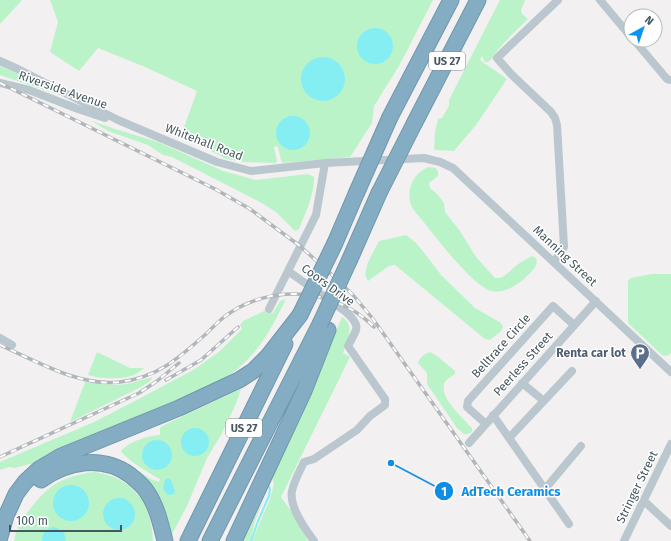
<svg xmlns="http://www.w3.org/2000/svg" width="671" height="541" font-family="'Fira Sans',sans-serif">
<rect width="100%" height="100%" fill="#f2f0f0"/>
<path fill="#bbf3c8" d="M0,0H22L0,24Z
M50,0H433L399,66L374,106L372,123L350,157L283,163L281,160L278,147L276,146L274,147L277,161L275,163L244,162L227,159L181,136L197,91L145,67L98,48L79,71L50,52L58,22Z
M500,0H525L521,10L522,14L528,19C520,27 495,50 492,59L488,62H485L482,56L480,60L507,79L476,125L454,151L434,150L435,132L438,119L442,118L449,106V100Z
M0,66L33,80L57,93V94L0,75Z
M92,121L115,129L158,142L223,171L256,180L308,174L314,177C314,196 306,211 299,229L295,231L276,212L260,202L172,157L163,155L148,145L108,131Z
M428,167L436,168L438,172V176L429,183L430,188L438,195L444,203L445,212L460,231L476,257L495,278C505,279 510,270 517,265C522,261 527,259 532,256L536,258C539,266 531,272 525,278C517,285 504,294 492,291C473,287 435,236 422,220C418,215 413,210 411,205C406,189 413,174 428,167Z
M406,235L415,242L426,255L441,275L475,308L501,323L503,327L501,331L490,340L485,339L395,265L389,266L368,281C360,271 374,252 379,241Z
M652,274H671V353L667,356L662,355L628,323V281L631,278Z
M286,299C274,323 263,346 243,364C217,389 175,400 143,414C109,429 75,446 41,461L15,468L9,467L0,470V462L92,423L133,402L195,369L220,351L242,329L240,325L243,321L260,313L264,311L273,313L280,301Z
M342,317C356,326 347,341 343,353L350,357L281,497L294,515L308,541H252L270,499L274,484L272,478L299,420Z
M97,352L130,368H144C142,370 139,372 136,374C125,380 100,379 88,375Z
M430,352L437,356L455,371V374C452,376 447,379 445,382C437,396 464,419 472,428V432L468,434H464L457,428L427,384V373L418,363C420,357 424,354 430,352Z
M153,377L149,382L139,388L70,422L85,382L115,385L127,384Z
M241,389L235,406L221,435L207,458L187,506L171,536C168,517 164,495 148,482C137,473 123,466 111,458L123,461L151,479L159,482L160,479C150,474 127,460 121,451C129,441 148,436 160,435V428L162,426Z
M94,472C132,477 152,503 153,541H14L16,532L17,531L22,532L21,530L17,528C39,495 52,477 94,472Z
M265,497L256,518L250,541H243Z"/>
<path fill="#85eef3" d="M357 46a18 18 0 1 1 36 0a18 18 0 1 1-36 0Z
M301 79a22 22 0 1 1 44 0a22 22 0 1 1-44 0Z
M276 133a17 17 0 1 1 34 0a17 17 0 1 1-34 0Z
M181 442a14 14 0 1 1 28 0a14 14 0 1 1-28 0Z
M142 455a15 15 0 1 1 30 0a15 15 0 1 1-30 0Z
M168,478L171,480L175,491L174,494L168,495L163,489L165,480Z
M53 503a18 18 0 1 1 36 0a18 18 0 1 1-36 0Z
M103 514a16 16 0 1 1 32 0a16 16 0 1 1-32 0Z
M53,527L57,528L64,532L66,541H42C42,533 46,529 53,527Z"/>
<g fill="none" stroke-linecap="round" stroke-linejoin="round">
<path stroke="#85eef3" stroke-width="2" d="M251,541L258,521L269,496L270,489L268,485"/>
<defs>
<path id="highway" d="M390,117L451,0
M415,122L478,0
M335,243L356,194
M350,259L379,193
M41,480C68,461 102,455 130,475C136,480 143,485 147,492C157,506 161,525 165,541
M0,537L6,516L16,494L25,482L39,469L61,456L179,408L239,380L253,371L268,356L300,315
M188,541L285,344
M210,541L320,324
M234,541L304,391L328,330"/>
</defs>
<use href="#highway" stroke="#6f97ae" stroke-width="17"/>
<path stroke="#bac7ce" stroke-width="8" d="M600,0L631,37
M634,40L667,79L671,80
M0,61L18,69L118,120L217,162L251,171L325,163L424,158L440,162L453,168L671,372
M0,83L29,90L78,109L105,118
M554,262L564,247L557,125L555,118L551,112L511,74L497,58L558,0
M288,271L346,312C362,327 357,328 348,346L385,399V405L370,416L357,430L314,459L304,462C300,471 294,481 292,491C289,507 305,529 314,541
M269,309L316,215L325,163
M0,338L12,345
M522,383L544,401
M493,415L569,524
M486,424L467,407L468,401L553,306L574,325
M509,438L572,371
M469,443L596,301
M545,489L581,446
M644,501L671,526
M624,541L671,444"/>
<use href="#highway" stroke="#84acc2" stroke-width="15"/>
<defs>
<path id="rail" d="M0,83L215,189L250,209L300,246L331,274L353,295L373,319L530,541
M0,345C36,361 80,387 120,382C158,377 179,358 206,334C212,328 218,322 224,317C269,283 335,287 374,327
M166,380L201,360L238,327
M0,457L139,393L157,381L179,363"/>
</defs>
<use href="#rail" stroke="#b1b6bb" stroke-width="3.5"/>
<use href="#rail" stroke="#fff" stroke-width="2" stroke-dasharray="6" stroke-linecap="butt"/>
<defs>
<path id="highway-bridge" d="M379,193L415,122
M356,194L390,117
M300,315L335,243
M320,324L350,259"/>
</defs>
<use href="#highway-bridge" stroke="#6f97ae" stroke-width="17" stroke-linecap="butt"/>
<use href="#highway-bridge" stroke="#84acc2" stroke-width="15"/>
</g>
<defs>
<symbol id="parking-pin" viewBox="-11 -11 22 30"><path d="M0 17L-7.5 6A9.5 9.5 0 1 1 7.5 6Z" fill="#5c6f8a" stroke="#fff"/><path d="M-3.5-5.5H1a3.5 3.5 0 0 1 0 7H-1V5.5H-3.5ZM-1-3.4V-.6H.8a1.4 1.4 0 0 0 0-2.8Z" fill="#fff"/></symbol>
</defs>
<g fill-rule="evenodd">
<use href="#parking-pin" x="629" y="342" width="22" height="30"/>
</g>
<g text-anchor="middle" stroke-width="3" stroke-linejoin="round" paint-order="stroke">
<g fill="#fff" stroke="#7e898f" stroke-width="1">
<rect x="429" y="52" width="36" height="18" rx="3"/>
<rect x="226" y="419" width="36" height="18" rx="3"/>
</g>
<g font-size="11" font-weight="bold" fill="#46575f">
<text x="447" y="65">US 27</text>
<text x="244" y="432">US 27</text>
</g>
<g font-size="12" fill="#46575f" stroke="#fff">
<text transform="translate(63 90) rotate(19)" y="4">Riverside Avenue</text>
<text transform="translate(204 142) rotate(21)" y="4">Whitehall Road</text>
<text transform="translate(565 256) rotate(43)" y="4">Manning Street</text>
<text transform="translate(328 285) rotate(36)" y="4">Coors Drive</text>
<text transform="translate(501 346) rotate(-48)" y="4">Belltrace Circle</text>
<text transform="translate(523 364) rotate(-48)" y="4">Peerless Street</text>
<text transform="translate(637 487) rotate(-64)" y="4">Stringer Street</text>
</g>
<g font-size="12" font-weight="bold" fill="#4e5e75" stroke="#fff" text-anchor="end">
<text x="626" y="357">Renta car lot</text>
</g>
</g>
<path fill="none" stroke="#108ee3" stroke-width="1.5" d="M391 463L444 491"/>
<g fill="#108ee3" stroke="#fff" stroke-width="1.5">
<circle cx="391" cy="463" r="4"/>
<circle cx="444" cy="491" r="10"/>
</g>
<g font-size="12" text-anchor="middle" font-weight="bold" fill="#fff">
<text x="444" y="496">1</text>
</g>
<g font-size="13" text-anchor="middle" font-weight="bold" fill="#108ee3" stroke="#fff" stroke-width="3" stroke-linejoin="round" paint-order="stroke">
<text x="511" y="496">AdTech Ceramics</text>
</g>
<g transform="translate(643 28) rotate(40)"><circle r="19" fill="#ffffff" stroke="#b5bcbf"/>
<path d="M0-3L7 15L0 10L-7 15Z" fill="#0a94f2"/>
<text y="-6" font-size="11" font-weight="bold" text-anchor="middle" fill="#46575f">N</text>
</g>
<path d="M10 525v6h111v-6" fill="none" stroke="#46575f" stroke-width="2"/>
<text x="16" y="525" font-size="12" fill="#46575f" stroke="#ffffff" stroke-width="3" paint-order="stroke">100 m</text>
</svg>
